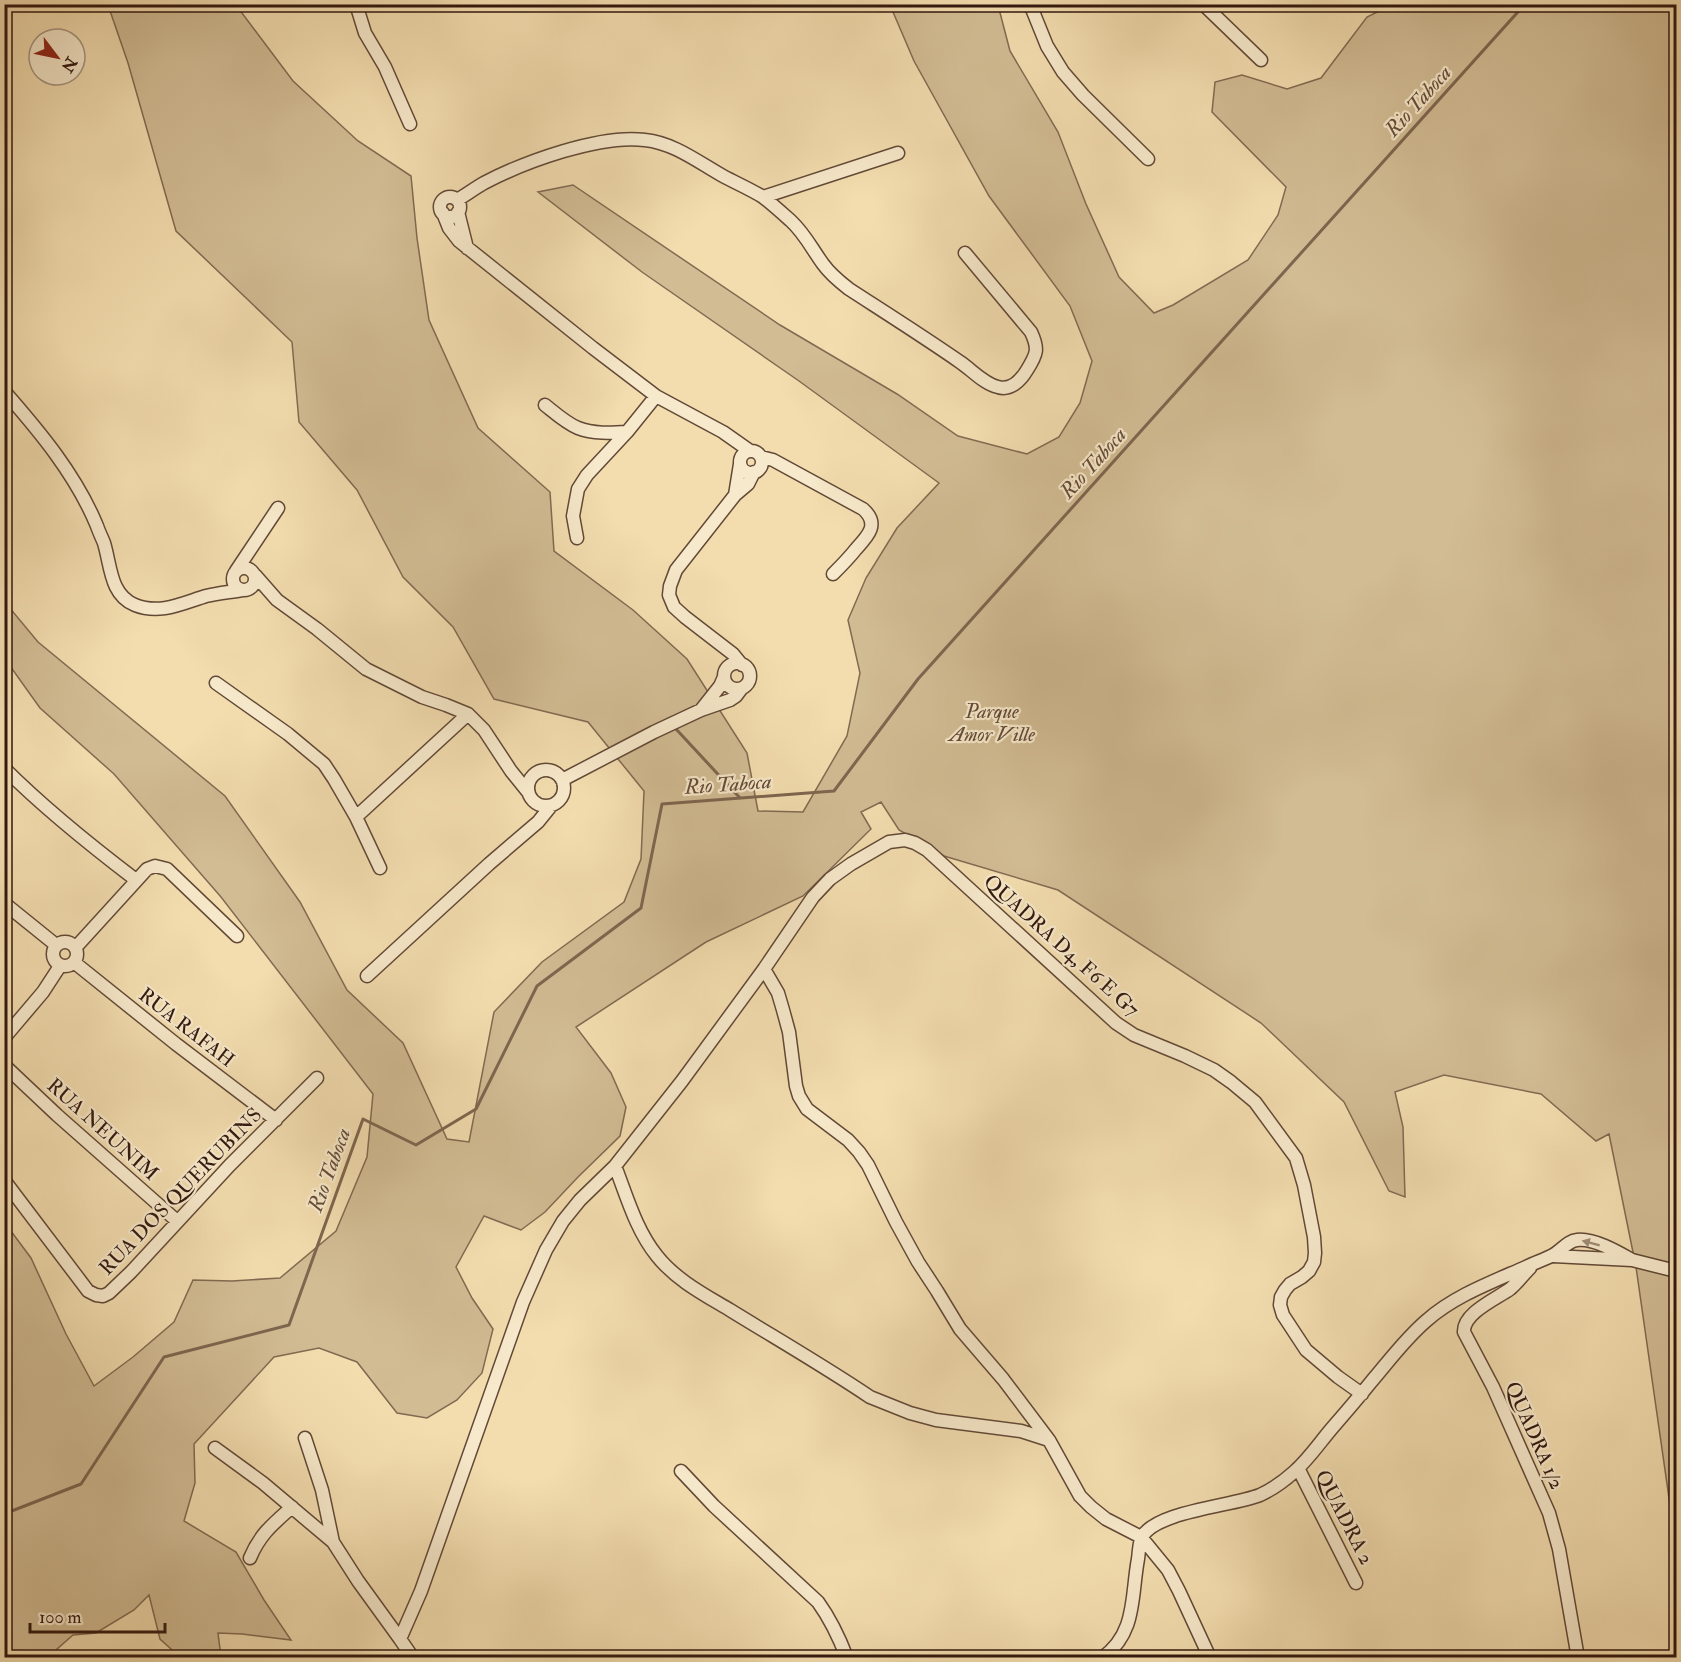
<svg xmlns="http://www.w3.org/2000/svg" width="1681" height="1662" font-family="'IM FELL Double Pica',serif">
<rect width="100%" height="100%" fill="#f3ddaf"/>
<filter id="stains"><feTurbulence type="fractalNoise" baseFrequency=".00333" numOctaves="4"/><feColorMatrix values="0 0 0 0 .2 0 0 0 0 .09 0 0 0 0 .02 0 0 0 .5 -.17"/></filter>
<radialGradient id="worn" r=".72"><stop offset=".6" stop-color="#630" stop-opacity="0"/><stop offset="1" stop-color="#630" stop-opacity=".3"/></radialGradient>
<path fill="#d2bc94" stroke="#826a52" stroke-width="1.5" d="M108,5H236L293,81L358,141L411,176L417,238L429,320L478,428L550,492L554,551L633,610L687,659L747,753L758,811L803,812L847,736L860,673L848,620L866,578L897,528L939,483L799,381L642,272L538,192L573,185L780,325L897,394L958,436L1027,454L1059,437L1080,403L1092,361L1070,306L989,196L914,61L890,5H998L1010,51L1058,132L1086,204L1119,277L1154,313L1173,305L1248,260L1278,215L1286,187L1212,112L1215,82L1242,75L1287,89L1321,78L1367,17L1391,5H1676V1547L1636,1267L1609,1134L1596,1141L1541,1094L1444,1075L1395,1092L1403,1127L1405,1197L1389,1191L1344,1102L1261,1023L1058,890L944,856L899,830L881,802L861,812L871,829L803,896L706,942L576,1027L611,1073L626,1107L620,1136L578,1177L545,1212L521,1230L484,1216L456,1267L472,1298L493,1329L482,1373L457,1400L427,1418L397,1413L357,1362L319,1348L274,1357L194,1444L195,1483L184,1521L236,1552L264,1600L291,1640L242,1634L218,1633L221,1657H180L160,1639L149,1595L134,1610L96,1633L73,1635L48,1657H5V1223L31,1258L66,1334L94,1386L133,1357L174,1322L193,1280L232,1281L280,1278L336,1231L367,1157L373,1094L221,897L114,774L40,708L5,659L4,601L38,642L225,796L300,902L347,990L403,1043L447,1139L469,1142L494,1012L542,962L624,902L641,859L644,791L588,722L494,699L453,627L403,577L357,490L299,422L292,342L176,231L128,63Z"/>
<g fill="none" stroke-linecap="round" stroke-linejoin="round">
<path stroke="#7e664f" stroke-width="3" d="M676,729L740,798
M4,1514L81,1484L164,1357L289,1325L363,1119L416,1145L476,1109L537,986L641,908L662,804L834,791L918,679L1525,4"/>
<defs>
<path id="minor" d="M356,4L365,33L385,67L410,124
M1030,4L1047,46L1063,72L1083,95L1148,159
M1203,4L1261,60
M763,197L898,153
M440 207a10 10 0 1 1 20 0a10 10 0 1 1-20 0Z
M457,200C466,195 475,188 484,183C524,162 600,134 645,140C674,143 698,162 723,176C736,183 750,189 763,197C772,204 782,213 791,221C805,234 812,249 823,264C830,274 840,282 849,289C886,313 924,337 960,362C972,370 984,384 998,387C1011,391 1021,380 1027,370C1037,354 1039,349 1031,332L965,253
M458,212L467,248
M443,213L449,228L459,241L593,348L656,396L723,432L750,451
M4,391C40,432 76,475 97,526C99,532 102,538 104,543C111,566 110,595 135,605C160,615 183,603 206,596C218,593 231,592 242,590
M545,405C555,413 566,423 578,428C593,434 611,433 627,432
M740 462a11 11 0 1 1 22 0a11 11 0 1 1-22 0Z
M761,457L773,460L863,509C880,524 868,536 856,549C849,558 841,566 833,574
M735,495L740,464
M577,538L573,516L578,489L587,475L627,432L656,396
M233 579a11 11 0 1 1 22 0a11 11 0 1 1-22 0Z
M236,571L278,508
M255,575L277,600L317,629L366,669L422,697L446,705L468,714L484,730L511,771L528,792
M724 676a13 13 0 1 1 26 0a13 13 0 1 1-26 0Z
M742,665L733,654L685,617L674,607L669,595L670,586L676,570L735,495L748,484L754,472
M216,683L288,734L324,764L334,779L356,817L380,868
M701,710L720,686L724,677
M4,768C45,809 90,845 136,880
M528 788a18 18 0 1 1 36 0a18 18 0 1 1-36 0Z
M562,780L654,732L701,710L730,700L736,696L742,688
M356,817L468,714
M4,903L56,945
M53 954a12 12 0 1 1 24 0a12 12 0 1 1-24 0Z
M76,947L147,869L155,866L167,869L237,936
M75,963L176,1044L276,1120
M764,969L778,993L783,1010L789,1032L796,1086L799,1096L807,1109L848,1140L859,1152L868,1165L896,1222L918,1262L937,1291L960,1329L1003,1379L1049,1440
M367,976L489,864L538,822L551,806
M4,1038L43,992L60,966
M4,1065L57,1115L177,1221
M615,1166C627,1197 636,1230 657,1256C676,1280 705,1295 730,1310C777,1339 824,1366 870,1397L910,1413L936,1420L1021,1431L1049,1440L1080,1496L1091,1507L1106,1519L1141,1537L1168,1570L1179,1591L1210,1658
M4,1180L88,1291L96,1295L103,1296L109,1293L131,1272L230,1165L317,1078
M1553,1256L1632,1260L1676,1271
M1530,1268C1523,1275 1517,1283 1510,1289C1496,1299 1463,1313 1464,1332L1493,1387L1549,1513L1559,1549L1578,1658
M305,1438L322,1490L333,1542L358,1581L400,1639
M215,1448L263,1483L333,1542
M1298,1468L1356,1583
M681,1471L714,1506L818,1602C831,1620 839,1637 847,1658
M250,1558C260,1534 273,1524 292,1507
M413,1658L400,1639L421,1591L523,1302L546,1250L563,1221L580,1200L615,1166L682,1081L764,969L813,897L830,879L851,864L889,842L905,840L915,843L927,850L1116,1023L1134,1035L1185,1056L1214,1070L1231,1082L1255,1102L1296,1158L1304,1185L1314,1237L1315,1253L1314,1262L1309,1271L1302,1277L1290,1284L1285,1290L1281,1297L1280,1305L1283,1315L1306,1350L1338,1377L1362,1394
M1102,1658C1137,1633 1131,1596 1138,1559C1139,1552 1139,1542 1142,1537C1156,1511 1233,1506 1260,1495C1273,1489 1284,1481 1294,1472C1309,1459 1320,1442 1333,1427C1346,1412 1359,1397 1371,1382C1389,1361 1405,1339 1426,1321C1454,1296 1492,1282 1526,1267C1534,1263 1543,1260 1551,1256C1560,1252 1567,1241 1577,1240C1594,1238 1618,1252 1632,1260"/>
</defs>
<use href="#minor" stroke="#624937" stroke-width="15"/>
<use href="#minor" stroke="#f7e9cb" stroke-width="12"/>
</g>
<defs><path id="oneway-solid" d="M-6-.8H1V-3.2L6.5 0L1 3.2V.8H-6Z" transform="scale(1.5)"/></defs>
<use fill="#9e8b76" href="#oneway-solid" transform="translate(1591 1243) rotate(-165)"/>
<g text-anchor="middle" stroke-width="4.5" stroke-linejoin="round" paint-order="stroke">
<g font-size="20" font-style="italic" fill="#624937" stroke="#f7e9cb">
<text x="992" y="718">Parque<tspan x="992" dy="23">Amor Ville</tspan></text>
</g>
<g font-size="20" fill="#32180f" stroke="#f7e9cb">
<text transform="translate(1062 945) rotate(42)" y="7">QUADRA D4, F6 E G7</text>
<text transform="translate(187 1027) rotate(38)" y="7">RUA RAFAH</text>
<text transform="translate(103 1129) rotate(42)" y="7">RUA NEUNIM</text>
<text transform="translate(180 1191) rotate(-46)" y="7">RUA DOS QUERUBINS</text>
<text transform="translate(1535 1435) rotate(66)" y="7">QUADRA 1/2</text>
<text transform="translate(1345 1517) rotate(63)" y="7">QUADRA 2</text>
</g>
<g font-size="21" font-style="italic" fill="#654c39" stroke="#f7e9cb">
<text transform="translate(1418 101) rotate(-48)" y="7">Rio Taboca</text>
<text transform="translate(1093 463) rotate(-48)" y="7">Rio Taboca</text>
<text transform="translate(728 784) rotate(-4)" y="7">Rio Taboca</text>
<text transform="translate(329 1170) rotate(-70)" y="7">Rio Taboca</text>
</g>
</g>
<rect width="1681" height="1662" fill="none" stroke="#f3ddaf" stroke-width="24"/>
<rect x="6" y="6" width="1669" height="1650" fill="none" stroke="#32180f" stroke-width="3"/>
<rect x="12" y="12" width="1657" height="1638" fill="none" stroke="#32180f" stroke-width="1.5"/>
<g transform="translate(57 57) rotate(122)"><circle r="28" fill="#f7e9cb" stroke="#a89580" stroke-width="1.5"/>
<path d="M0-4.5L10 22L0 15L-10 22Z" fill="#8f2418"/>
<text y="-9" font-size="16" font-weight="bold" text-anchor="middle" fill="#32180f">N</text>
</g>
<path d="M30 1623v9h135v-9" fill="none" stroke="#32180f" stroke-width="3"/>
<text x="39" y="1623" font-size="18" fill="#32180f" stroke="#f7e9cb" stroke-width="4.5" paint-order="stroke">100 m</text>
<rect width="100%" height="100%" filter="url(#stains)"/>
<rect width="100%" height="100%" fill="url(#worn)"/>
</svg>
